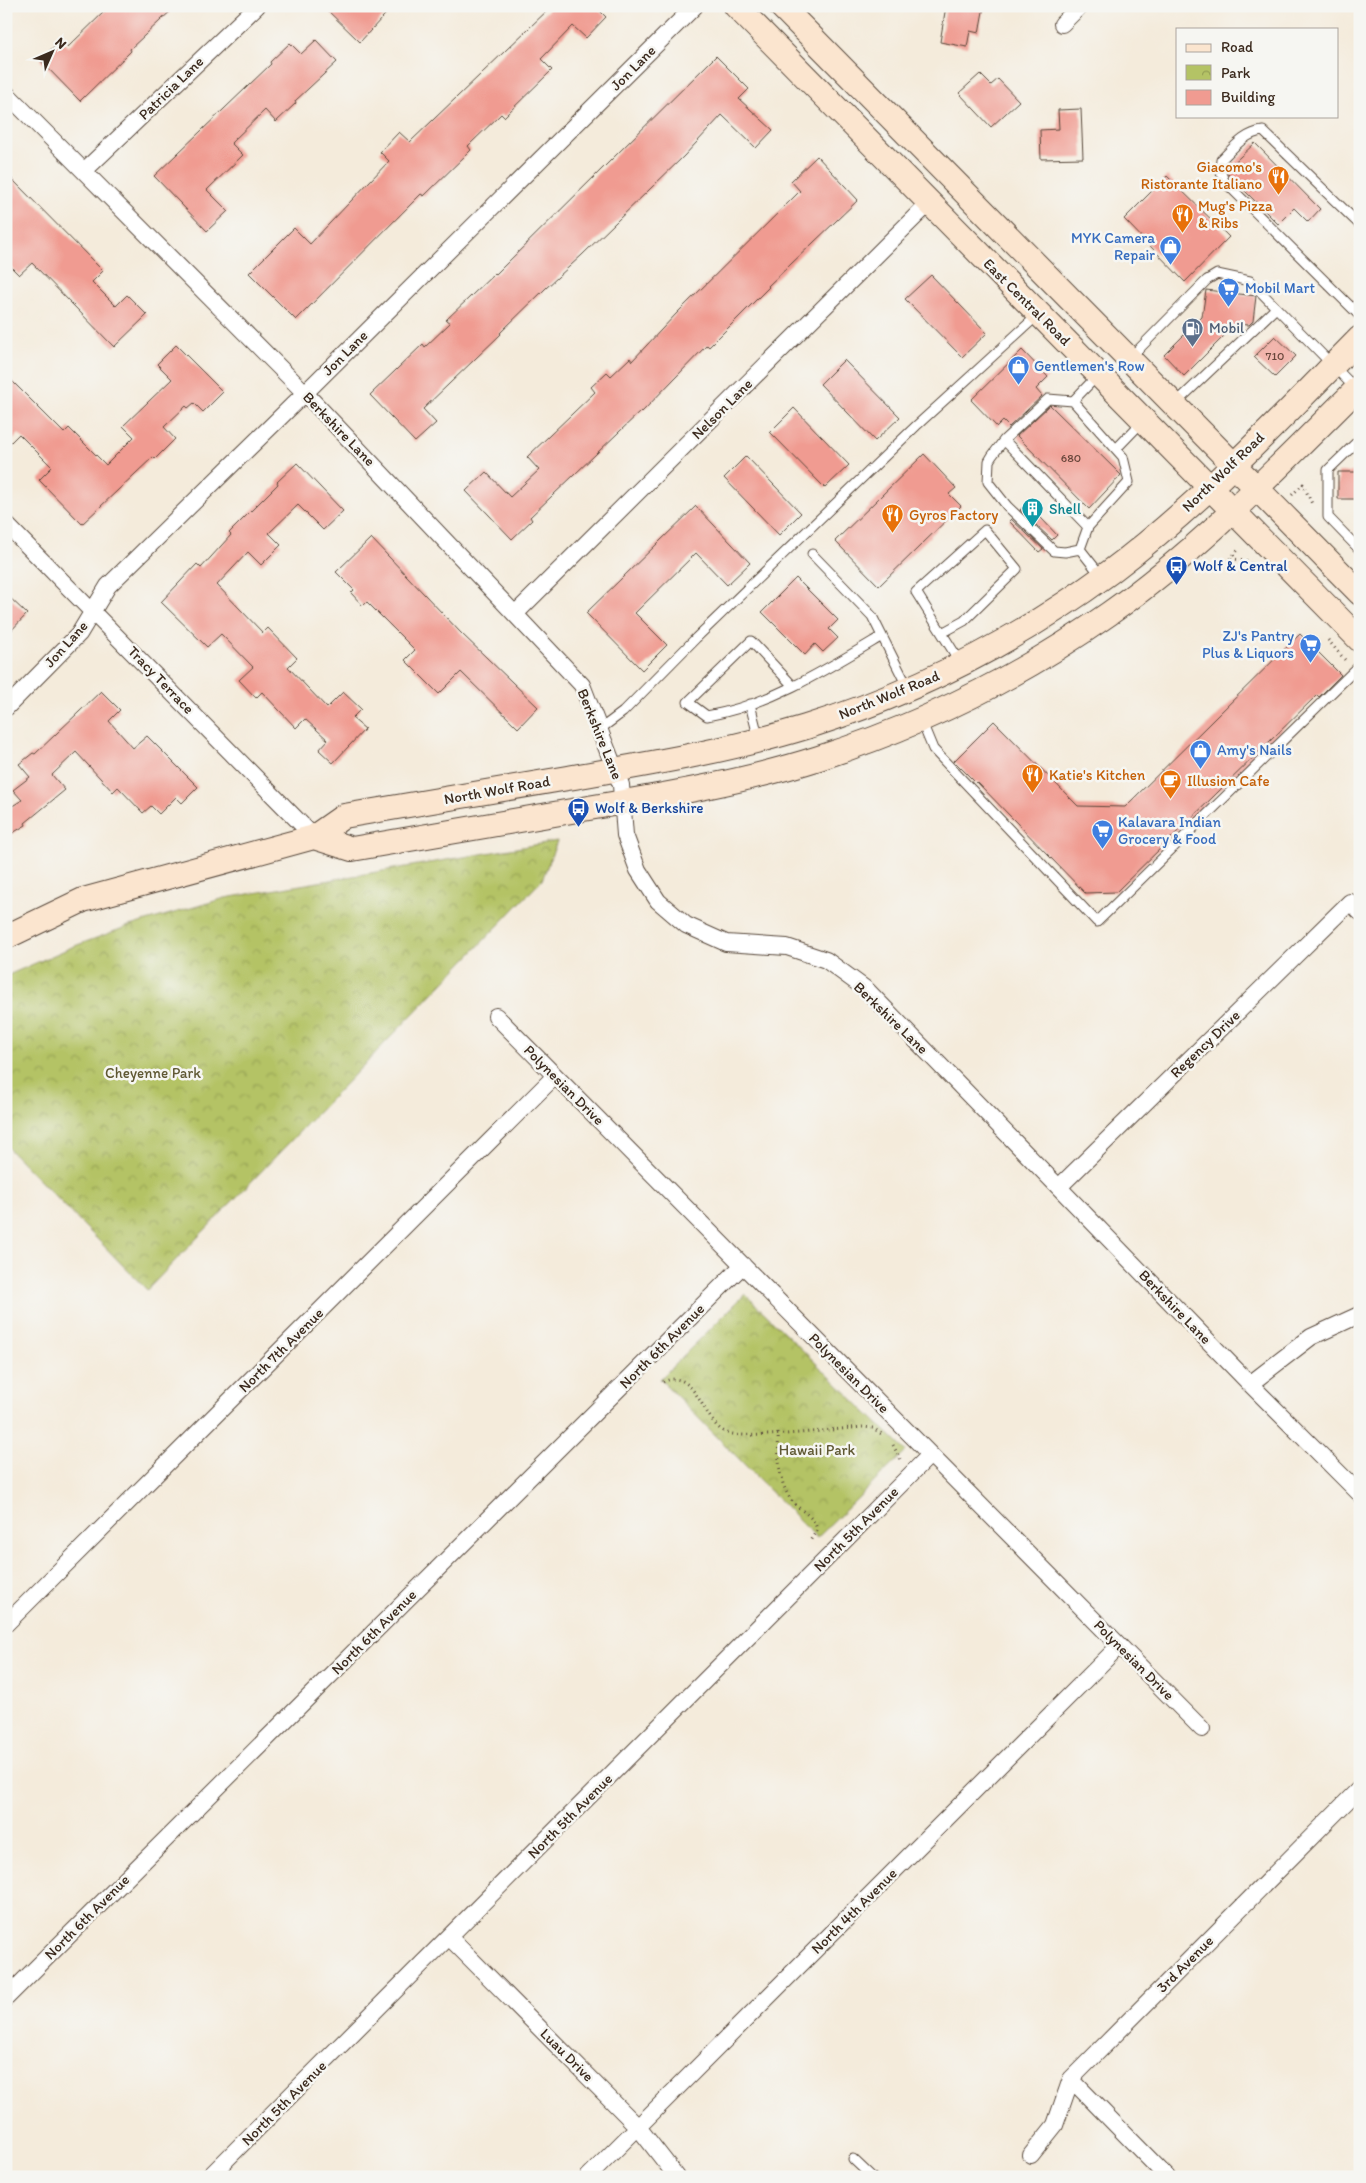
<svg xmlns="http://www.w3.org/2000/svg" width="1366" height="2183" font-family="Itim,sans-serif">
<defs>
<pattern id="park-crowns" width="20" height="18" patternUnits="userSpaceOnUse" patternTransform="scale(1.25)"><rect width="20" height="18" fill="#b4c365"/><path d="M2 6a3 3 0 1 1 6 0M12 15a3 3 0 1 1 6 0" fill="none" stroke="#949f53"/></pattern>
</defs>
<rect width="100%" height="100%" fill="#f6f6f2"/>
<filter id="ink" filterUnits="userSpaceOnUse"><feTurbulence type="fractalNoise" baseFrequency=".02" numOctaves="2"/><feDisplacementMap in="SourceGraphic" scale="10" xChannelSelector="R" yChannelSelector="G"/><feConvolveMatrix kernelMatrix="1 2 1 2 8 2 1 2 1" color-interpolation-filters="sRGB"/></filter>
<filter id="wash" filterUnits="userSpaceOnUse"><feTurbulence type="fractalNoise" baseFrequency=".0096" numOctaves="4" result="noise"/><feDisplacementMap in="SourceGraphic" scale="20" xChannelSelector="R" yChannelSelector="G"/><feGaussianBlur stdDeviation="1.12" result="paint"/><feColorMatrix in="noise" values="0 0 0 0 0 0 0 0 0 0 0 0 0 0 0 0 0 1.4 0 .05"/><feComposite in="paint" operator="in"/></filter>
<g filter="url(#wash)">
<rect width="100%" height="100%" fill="#f4ebdb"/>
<path fill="url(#park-crowns)" stroke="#787642" d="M557,841L542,880L147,1290L6,1146V976L72,947L126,927L225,898Z
M745,1294L906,1451L817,1538L660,1379Z"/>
<g id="blocks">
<path fill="#f09b91" d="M110,6H176L130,49L131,51L80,101L40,60L61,40L68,47Z
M323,6H393L360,42Z
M552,6H595L606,17L586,38L573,26L541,59L552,70L504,117L501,114L468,146L471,150L424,196L421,194L296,320L249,273L294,228L310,244L389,161L380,152L399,132L410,142Z
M946,6H984L979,33L970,31L967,47L940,42Z
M316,40L337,62L295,101L296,103L276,122L265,110L231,143L243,155L207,190L228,211L207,231L154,176L271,64L270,62L290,43L301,54Z
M716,56L749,89L739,99L773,130L756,148L722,115L684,156L582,255L546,288L500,333L501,334L423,409L436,423L415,442L370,395L423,344L425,347L450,323L446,320L495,273L496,274Z
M980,74L991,85L998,79L1019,101L991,127L959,93Z
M1081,109L1083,158L1041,159L1040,130L1059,129L1058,110Z
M1255,143L1320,209L1308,222L1294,208L1278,224L1228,174L1226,170Z
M817,156L858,200L768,286L769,287L709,347L707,345L642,412L641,411L530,517L532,520L512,539L466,491L486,472L510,497L539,470L527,457L595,392L591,387L607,372L611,376L630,358L632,361L676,314L800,191L791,181Z
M6,173L103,271L92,282L116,306L127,295L147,315L114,347L32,263L19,275L6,262Z
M1167,176L1229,237L1185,282L1124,219Z
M931,275L987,333L962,357L905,299Z
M1206,290L1256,296L1253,321L1249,325L1236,324L1184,376L1164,355L1202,317Z
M1275,336L1296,356L1275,377L1254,357Z
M176,345L223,392L203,412L194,403L188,408L186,406L164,427L175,439L155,459L153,457L82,524L39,480L52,467L19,434L6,447V375L64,433L69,428L106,465L134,437L123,426L172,379L157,364Z
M1022,350L1048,377L1036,389L1042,396L1009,427L1003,421L997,427L971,400Z
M844,360L900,417L875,441L820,384Z
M1050,405L1121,475L1089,509L1017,436Z
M794,408L849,465L825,488L770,432Z
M924,454L956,488L949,494L961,506L879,586L835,541Z
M746,456L801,513L779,535L724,478Z
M297,463L343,511L323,530L298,505L269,533L281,545L261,565L248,552L217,585L263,633L268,628L297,658L288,667L327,708L343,692L361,709L352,718L365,729L333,763L319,750L328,740L305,719L296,728L262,692L256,698L239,680L253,667L221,634L207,647L161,602L197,564L201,568L231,535L229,533L278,484L277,482Z
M1338,472H1360V499H1338Z
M1027,503L1057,535L1052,540L1020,510Z
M696,506L750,563L727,585L696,553L635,613L667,645L642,670L586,613Z
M1011,519L1043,549L1039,552L1009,521Z
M371,538L461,633L538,707L518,728L461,672L439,694L405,660L415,650L367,602L363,606L351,593L354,590L336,572Z
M796,578L838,620L829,629L838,638L823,652L815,644L805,655L762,612Z
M6,594L27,614L6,636Z
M1300,634L1341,675L1319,697L1317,695L1116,892L1085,893L977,782L976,783L954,761L994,721L1078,806L1125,807Z
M101,691L120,710L109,721L133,748L147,736L198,787L182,803L176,797L159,814L151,806L143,813L118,787L113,792L76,752L52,775L65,790L25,823L26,825L6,837V810L22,800L13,790L30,777L19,764L33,753L35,754Z"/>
</g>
</g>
<g filter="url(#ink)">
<use href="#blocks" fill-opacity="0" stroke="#57473a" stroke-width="1"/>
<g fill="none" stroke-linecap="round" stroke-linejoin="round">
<defs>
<path id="lane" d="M1360,225L1263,131C1245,133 1234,147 1221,160L1220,170L1224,181L1360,316
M1131,357L1207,280L1217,274L1250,281L1355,388
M1098,375L1073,401L1048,399L1004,440L992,456L989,461L988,482L1007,506L1054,551L1065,552L1080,549L1102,577
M1176,403L1276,308
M1360,439L1328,470V517L1360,550
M1004,440L1088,527L1129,482L1123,457L1073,401
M1116,449L1143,421
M1080,549L1088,527
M812,554L872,616L908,688
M942,633L964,621L1017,569L985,530L916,592L960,662
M793,686L751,641L688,702L707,716C770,705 827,669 882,636
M750,704L759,740
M921,720L933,749L1097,922L1360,665
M599,730L623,712L696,638L916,426L1039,314
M853,2159L872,2177"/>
<path id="street" d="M1062,24L1080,6
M6,93L305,393L582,685L621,785L625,835L638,870L658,901L686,925L726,943L787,947L826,960L867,990L1250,1384L1360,1494
M84,171L257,6
M6,524L314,837
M515,614L929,203
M6,708L79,634L108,586L305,393L695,6
M496,1016L1202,1729
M1059,1187L1350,902L1360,912
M1250,1384L1311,1337L1359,1315
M6,1624L555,1076
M450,1938L638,2127L677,2177
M6,1998L743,1265
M1071,2079L1167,2177
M1031,2155L1055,2125L1071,2079L1360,1788
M209,2177L930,1455
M588,2177L1119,1646"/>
<path id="secondary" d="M736,6L1360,640
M781,6L1360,593
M314,837L352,849C431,836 510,822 589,808C666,795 744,782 819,758C922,725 1021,676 1110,613C1202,548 1280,465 1360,386
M6,937L83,900L314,837L344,816C419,803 493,791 568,778C648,764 728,751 806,727C915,693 1018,640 1110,572C1201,504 1280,419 1360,338"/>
</defs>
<use href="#lane" stroke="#57473a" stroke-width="11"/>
<use href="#street" stroke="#57473a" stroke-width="18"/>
<use href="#secondary" stroke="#57473a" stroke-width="26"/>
<path stroke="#57473a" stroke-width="3" stroke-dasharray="1 4" stroke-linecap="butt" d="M1292,495L1303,484L1313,506
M1230,559L1240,548
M1231,559L1245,560L1255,566
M1328,640L1345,660
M663,1382C696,1366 702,1421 725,1432C746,1441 835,1429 863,1427L873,1428L883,1435
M778,1433C779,1455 777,1479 790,1498C798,1511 814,1514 817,1530L810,1541
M893,1445L900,1459"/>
<use href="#lane" stroke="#fff" stroke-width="9"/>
<use href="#street" stroke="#fff" stroke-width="16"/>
<use href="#secondary" stroke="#fbe5cf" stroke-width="24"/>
</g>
</g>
<defs>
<symbol id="restaurant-pin" viewBox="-11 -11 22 30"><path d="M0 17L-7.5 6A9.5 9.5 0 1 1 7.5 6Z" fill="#e8710a" stroke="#f6f6f2"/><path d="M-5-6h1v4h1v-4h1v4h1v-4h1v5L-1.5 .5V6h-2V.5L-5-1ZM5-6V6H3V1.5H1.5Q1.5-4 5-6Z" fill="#fff"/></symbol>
<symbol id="shop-pin" viewBox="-11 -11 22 30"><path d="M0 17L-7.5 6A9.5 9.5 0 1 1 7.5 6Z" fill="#3f7fe0" stroke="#f6f6f2"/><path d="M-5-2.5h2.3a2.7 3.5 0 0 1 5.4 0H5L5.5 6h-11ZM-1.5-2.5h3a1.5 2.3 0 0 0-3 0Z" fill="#fff"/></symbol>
<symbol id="supermarket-pin" viewBox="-11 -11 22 30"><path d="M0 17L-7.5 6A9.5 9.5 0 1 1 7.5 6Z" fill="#3f7fe0" stroke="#f6f6f2"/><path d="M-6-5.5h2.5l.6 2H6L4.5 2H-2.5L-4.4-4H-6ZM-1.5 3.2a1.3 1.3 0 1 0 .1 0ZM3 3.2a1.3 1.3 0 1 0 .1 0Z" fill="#fff"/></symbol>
<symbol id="fuel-pin" viewBox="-11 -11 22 30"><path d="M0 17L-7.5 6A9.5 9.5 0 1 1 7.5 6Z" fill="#5c6f8a" stroke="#f6f6f2"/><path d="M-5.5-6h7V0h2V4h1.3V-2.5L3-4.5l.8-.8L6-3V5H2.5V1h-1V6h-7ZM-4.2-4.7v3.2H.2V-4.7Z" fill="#fff"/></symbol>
<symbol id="building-pin" viewBox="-11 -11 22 30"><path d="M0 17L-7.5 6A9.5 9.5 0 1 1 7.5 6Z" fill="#0f9aa8" stroke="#f6f6f2"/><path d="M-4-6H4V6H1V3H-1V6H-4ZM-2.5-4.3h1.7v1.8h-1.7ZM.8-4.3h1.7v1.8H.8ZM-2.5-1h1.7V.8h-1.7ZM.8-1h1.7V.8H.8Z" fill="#fff"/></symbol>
<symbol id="bus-pin" viewBox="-11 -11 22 30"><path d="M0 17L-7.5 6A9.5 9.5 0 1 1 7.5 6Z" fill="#1a4fb4" stroke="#f6f6f2"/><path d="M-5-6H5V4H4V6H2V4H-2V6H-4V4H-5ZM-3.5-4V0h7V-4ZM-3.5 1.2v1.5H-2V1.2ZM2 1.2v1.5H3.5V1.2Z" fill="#fff"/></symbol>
<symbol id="cafe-pin" viewBox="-11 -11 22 30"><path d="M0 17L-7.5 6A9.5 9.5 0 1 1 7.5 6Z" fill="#e8710a" stroke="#f6f6f2"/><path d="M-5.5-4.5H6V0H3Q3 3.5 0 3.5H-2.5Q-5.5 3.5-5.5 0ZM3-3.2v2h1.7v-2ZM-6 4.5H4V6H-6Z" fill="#fff"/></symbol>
</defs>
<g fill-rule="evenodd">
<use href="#restaurant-pin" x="1266" y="164" width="25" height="34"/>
<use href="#restaurant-pin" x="1170" y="202" width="25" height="34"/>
<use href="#shop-pin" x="1158" y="234" width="25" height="34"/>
<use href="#supermarket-pin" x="1216" y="276" width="25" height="34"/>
<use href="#fuel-pin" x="1180" y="316" width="25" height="34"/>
<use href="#shop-pin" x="1006" y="354" width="25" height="34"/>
<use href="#building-pin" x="1020" y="496" width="25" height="34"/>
<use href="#restaurant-pin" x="880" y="502" width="25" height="34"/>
<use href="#bus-pin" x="1164" y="554" width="25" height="34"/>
<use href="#supermarket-pin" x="1298" y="632" width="25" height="34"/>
<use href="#shop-pin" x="1188" y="738" width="25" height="34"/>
<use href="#restaurant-pin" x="1020" y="762" width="25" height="34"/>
<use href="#cafe-pin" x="1158" y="768" width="25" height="34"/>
<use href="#bus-pin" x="566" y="796" width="25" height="34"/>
<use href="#supermarket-pin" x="1090" y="818" width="25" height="34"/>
</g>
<g text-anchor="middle" stroke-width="5" stroke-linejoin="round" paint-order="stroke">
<g font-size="12" fill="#68463b">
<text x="1275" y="360">710</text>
<text x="1071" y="462">680</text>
</g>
<g font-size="15" fill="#3b2a1e" stroke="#f6f6f2">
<text transform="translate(633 68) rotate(-45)" y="5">Jon Lane</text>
<text transform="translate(171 88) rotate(-44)" y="5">Patricia Lane</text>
<text transform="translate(1027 302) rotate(45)" y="5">East Central Road</text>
<text transform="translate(345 353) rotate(-45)" y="5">Jon Lane</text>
<text transform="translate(722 409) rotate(-45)" y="5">Nelson Lane</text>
<text transform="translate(339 429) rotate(46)" y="5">Berkshire Lane</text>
<text transform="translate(1223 472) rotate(-44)" y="5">North Wolf Road</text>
<text transform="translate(66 644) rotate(-48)" y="5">Jon Lane</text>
<text transform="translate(161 680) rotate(46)" y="5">Tracy Terrace</text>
<text transform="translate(889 695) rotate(-22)" y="5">North Wolf Road</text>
<text transform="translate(600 734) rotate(68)" y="5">Berkshire Lane</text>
<text transform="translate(497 790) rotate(-10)" y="5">North Wolf Road</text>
<text transform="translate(891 1018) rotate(44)" y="5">Berkshire Lane</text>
<text transform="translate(1205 1044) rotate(-44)" y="5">Regency Drive</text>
<text transform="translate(564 1085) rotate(45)" y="5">Polynesian Drive</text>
<text transform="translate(1175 1307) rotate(46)" y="5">Berkshire Lane</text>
<text transform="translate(662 1346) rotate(-45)" y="5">North 6th Avenue</text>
<text transform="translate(281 1350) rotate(-45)" y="5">North 7th Avenue</text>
<text transform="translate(849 1373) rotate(45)" y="5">Polynesian Drive</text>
<text transform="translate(856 1529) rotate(-45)" y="5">North 5th Avenue</text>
<text transform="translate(374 1632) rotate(-45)" y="5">North 6th Avenue</text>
<text transform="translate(1134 1660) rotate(45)" y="5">Polynesian Drive</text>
<text transform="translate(570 1816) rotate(-45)" y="5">North 5th Avenue</text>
<text transform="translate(854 1911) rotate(-45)" y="5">North 4th Avenue</text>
<text transform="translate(87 1917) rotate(-45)" y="5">North 6th Avenue</text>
<text transform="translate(1185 1964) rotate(-45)" y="5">3rd Avenue</text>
<text transform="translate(567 2055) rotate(45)" y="5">Luau Drive</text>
<text transform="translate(284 2103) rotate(-45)" y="5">North 5th Avenue</text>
</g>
<g font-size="15" fill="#c56008" stroke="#f6f6f2" text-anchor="start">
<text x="1262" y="172" text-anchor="end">Giacomo's<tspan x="1262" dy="17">Ristorante Italiano</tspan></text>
<text x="1198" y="211">Mug's Pizza<tspan x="1198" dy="17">&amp; Ribs</tspan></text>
<text x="909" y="520">Gyros Factory</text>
<text x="1049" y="780">Katie's Kitchen</text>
<text x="1187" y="786">Illusion Cafe</text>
</g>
<g font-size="15" fill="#366cbe" stroke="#f6f6f2" text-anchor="start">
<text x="1155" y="243" text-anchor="end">MYK Camera<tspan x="1155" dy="17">Repair</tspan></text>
<text x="1245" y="293">Mobil Mart</text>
<text x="1034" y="371">Gentlemen's Row</text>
<text x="1294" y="641" text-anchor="end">ZJ's Pantry<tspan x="1294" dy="17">Plus &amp; Liquors</tspan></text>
<text x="1217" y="755">Amy's Nails</text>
<text x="1118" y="827">Kalavara Indian<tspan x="1118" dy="17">Grocery &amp; Food</tspan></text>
</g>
<g font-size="15" fill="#4e5e75" stroke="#f6f6f2" text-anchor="start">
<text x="1209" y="333">Mobil</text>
</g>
<g font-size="15" fill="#0d838f" stroke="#f6f6f2" text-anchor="start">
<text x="1049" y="514">Shell</text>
</g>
<g font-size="15" fill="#164399" stroke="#f6f6f2" text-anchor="start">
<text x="1193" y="571">Wolf &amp; Central</text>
<text x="595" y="813">Wolf &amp; Berkshire</text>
</g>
<g font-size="15" fill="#5f5833" stroke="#f6f6f2">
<text x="153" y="1078">Cheyenne Park</text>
<text x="817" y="1455">Hawaii Park</text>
</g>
</g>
<rect width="1366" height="2183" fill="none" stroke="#f6f6f2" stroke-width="25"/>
<rect x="1176" y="28" width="162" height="90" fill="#f6f6f2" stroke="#aba49d"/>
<rect x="1186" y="44" width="25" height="8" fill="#fbe5cf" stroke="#aba49d"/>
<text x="1221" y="52" font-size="15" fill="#3b2a1e">Road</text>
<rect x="1186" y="65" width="25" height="15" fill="url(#park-crowns)" stroke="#aba49d"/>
<text x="1221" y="78" font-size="15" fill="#3b2a1e">Park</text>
<rect x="1186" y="90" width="25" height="15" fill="#f09b91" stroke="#aba49d"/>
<text x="1221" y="102" font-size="15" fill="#3b2a1e">Building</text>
<g transform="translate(52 52) rotate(45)" stroke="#f6f6f2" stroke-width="4" paint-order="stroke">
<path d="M0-4L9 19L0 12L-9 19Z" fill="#3b2a1e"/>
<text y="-8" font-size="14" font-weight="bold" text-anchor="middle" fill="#3b2a1e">N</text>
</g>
</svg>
